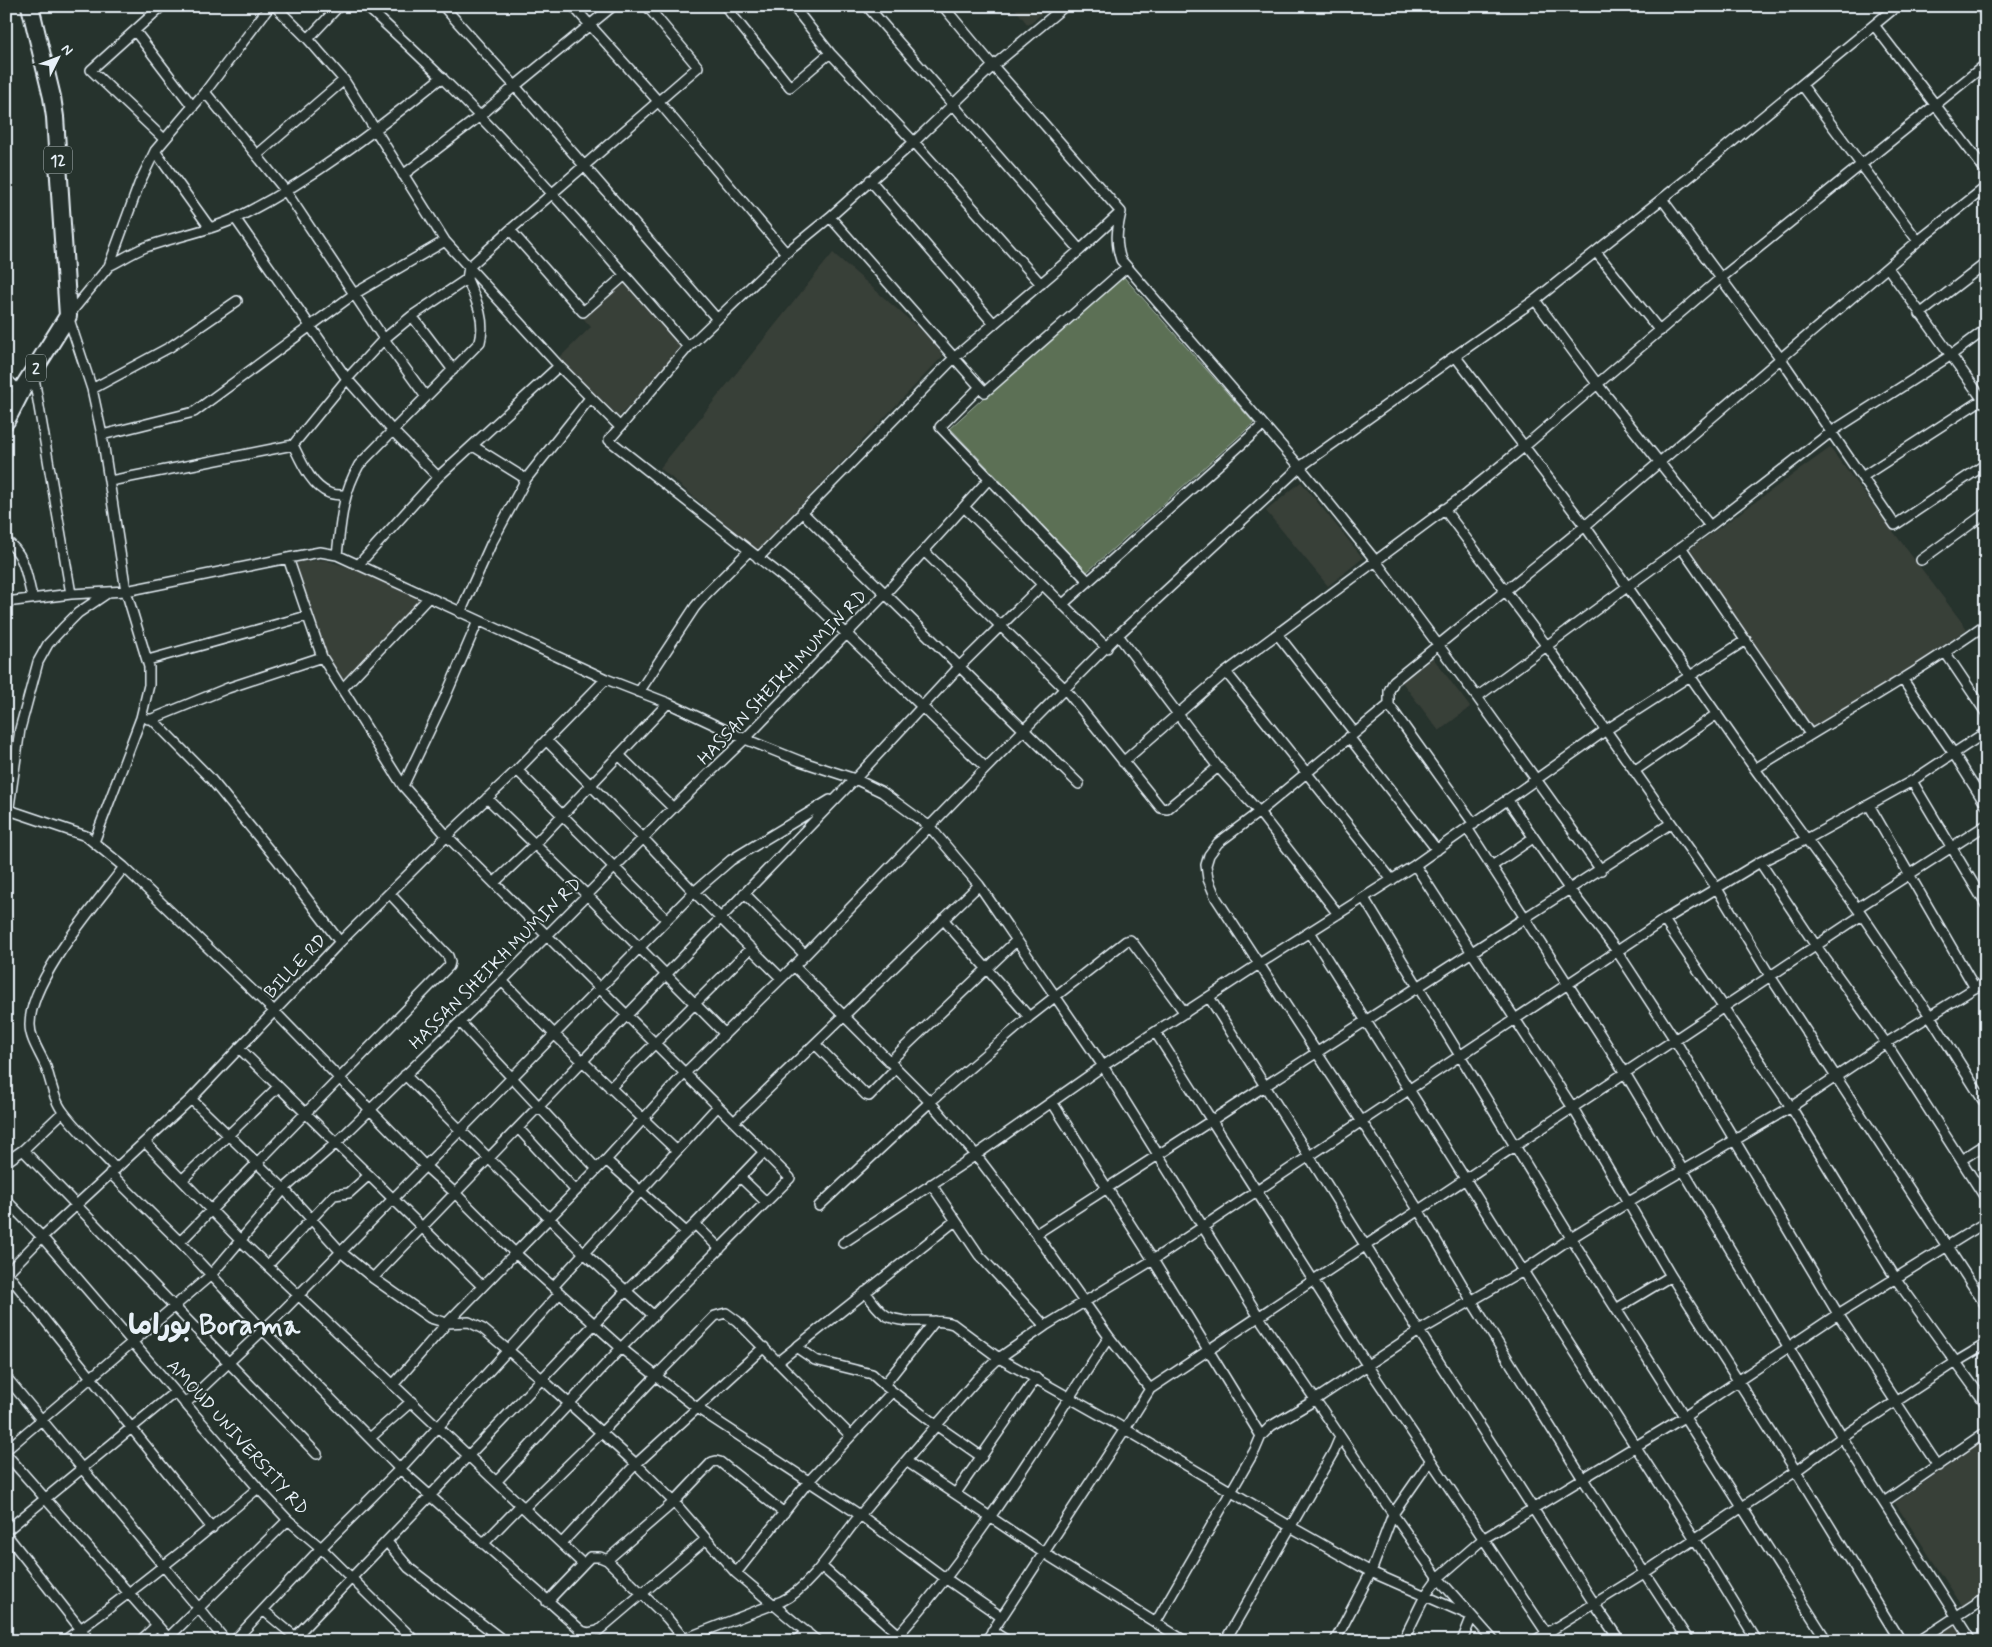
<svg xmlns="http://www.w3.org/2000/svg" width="1992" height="1647" font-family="Mynerve,'Playpen Sans Arabic',sans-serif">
<rect width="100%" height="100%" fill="#26332d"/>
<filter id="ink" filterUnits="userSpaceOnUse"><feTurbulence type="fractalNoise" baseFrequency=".02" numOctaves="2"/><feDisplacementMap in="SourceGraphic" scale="10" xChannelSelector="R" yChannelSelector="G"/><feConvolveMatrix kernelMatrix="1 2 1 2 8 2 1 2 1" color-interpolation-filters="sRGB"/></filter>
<g filter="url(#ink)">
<path fill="#393f38" d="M1013,6H1051L1028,25Z
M833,253L931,339L943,356L757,551L660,468Z
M624,282L682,347L619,417L559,358L591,327L583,318Z
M1830,448L1967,629L1877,691L1811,727L1690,549Z
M1301,482L1363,558L1328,586L1266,511Z
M325,560L360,571L420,599L344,683L326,654L309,614L296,562Z
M1433,658L1470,707L1439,731L1402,682Z
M1986,1439V1591L1963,1607L1895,1503Z
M1954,1625L1965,1641H1929Z"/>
<path fill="#5b7054" stroke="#a2b0a6" d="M1123,276L1254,423L1087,572L950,428L1012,372Z"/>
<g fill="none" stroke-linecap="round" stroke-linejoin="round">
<defs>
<path id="street" d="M162,6L91,70L164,139
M275,6L308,39L344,80L445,241L559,366L620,427L688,347L786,253L830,217L914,142L993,66L1065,6
M366,6C392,30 418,54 443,79C529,164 608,256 688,347
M443,6L515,86L717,319
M573,6L658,101L786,253
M725,6L790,87L830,53
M793,6L830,53L914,142L1041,284
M867,6L1080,250
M943,6L993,66L1121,212
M1897,6L1687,179L1535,300L1455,356L1585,526L1755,769L1862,915L1930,1016L1986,1105
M1979,6L1986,15
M1874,25L1986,171
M135,31L193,107
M308,39L339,6
M1802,85L1918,241
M205,92L285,190L384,339L426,397
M155,151L210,228
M257,155L344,80
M403,175L480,116L515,86L613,6
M870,180L994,324
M1662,199L1781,359L1895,525L1986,464
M830,217L980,387L940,427L1088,581
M235,218L347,379L392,430L438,477
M510,230L583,312L625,275
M1596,252L1660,331
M109,266C121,260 133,252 146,247C175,236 207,232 236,218C311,181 378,129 442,77
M1888,268L1986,404
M1535,300L1598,385L1710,526
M1920,314L1986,263
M412,316L453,370
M33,372L71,594
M6,378L21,393
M980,387L985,392L1127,267
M92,389L170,347L237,301
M620,427L609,440L806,595L986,768
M102,435L194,412L354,294L445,241
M293,445C301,461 311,486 329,493C333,495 340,495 345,495
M473,446L526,479
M1862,477L1986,397
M110,481L293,445L347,379L384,339L412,316L467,279L469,267L510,230L698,67L647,6
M964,507L1107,648
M1444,509L1546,645L1716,887L1770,976L1986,1306
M802,512L1079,784
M6,541C25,553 27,578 32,597
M1681,547L1810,734
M924,551L1065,689L1161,808L1167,809L1218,767
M337,555C341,521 342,495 359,465L480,342C486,319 476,300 467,279
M288,558L322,657L403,786L447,836L790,1178L621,1348L497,1481
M758,558L954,358L1080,250L1121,212C1117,230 1115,242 1121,260L1300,467L1375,560L1477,697L1601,870
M1921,560L1986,513
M359,564L438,477L559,366
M6,602L71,594L126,591L288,558L320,552L337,555L606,679L668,703L745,739L800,761L855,779L882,792L930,827L979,885L1103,1066L1259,1317L1393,1514L1438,1578L1494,1641
M1062,605L1263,425
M460,613L492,542L526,479L590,398
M1118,635L1218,767L1259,812L1338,914
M1278,635L1354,732
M1945,652L1986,713
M148,660L307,616
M1226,672L1392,880
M1903,680L1954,754L1986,805
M342,689L429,597
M639,692L695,607L706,594L749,551
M1477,697L1710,526L1831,432L1950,356L1986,329
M1389,705L1474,824
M148,719H152L228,688L322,657
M152,719L210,778L279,862L340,942
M1349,737L1437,850
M546,740L643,838L694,892L781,978
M619,755L673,808
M1123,762L1226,672L1467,493L1525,446L1721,278L1986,64
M1755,769C1832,720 1912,677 1986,624
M517,770L666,919
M1634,771L1717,714
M1912,781L1986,905
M403,786L444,700L478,621
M487,798L587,895L724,1033
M1507,799L1570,890L1617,951L1675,1040L1838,1314L1938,1466
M1869,805L1975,988
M6,809L86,836L124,867L274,1011L425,1166L455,1193L514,1252L621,1348L656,1376L715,1316L726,1313L737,1321L850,1435
M6,828L20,729L38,662L48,644L63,628L78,613L109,592
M1467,828L1625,1073L1842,1437L1972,1641
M94,842L141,718L149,685V667L126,591L102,435L92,389L68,316L109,266L139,184L155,151L205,92L270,6
M1760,862L1816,946L1886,1043L1986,1199
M1415,865L1573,1108L1671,1276L1796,1471L1900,1641
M1492,866L1533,838
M494,883L535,844L668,703
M744,893L805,955
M1364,898L1571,1238L1827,1641
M1857,908L1986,825
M943,919L1029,1017
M1664,920L1791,1107L1896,1279L1986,1404
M1310,932L1523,1271L1695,1539L1757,1641
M794,966L930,1102L976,1155L1036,1234L1109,1337L1150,1389
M502,981L554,1034L677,1151
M1209,997L1419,1331L1595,1605L1620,1641
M460,1022L597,1169
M1156,1033L1367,1365L1552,1641
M815,1044L866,1095L869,1096L895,1069
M239,1048L482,1286
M889,1062L1017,940
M405,1075L584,1253L654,1316
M610,1088L751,948
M191,1099L284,1189L341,1252L373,1278L430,1318L447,1323L469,1322L483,1329L542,1379L636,1464L674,1502L736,1573L817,1641
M1052,1102L1153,1260L1261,1436
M734,1122L979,885
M518,1128L576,1191
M145,1142L240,1240L583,1564
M23,1150L317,1454
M606,1160L686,1232
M1961,1160L1986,1144
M6,1162L23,1150L63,1112
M116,1169C99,1150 79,1133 64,1113C54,1101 51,1082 46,1067C41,1054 30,1040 30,1025C29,980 97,903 124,867
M110,1173L180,1242L264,1331L400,1469L582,1631L588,1633L598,1631L705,1540
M740,1177L766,1202
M183,1179L278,1087
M931,1184L979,1255L1045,1326
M6,1200L42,1237L258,1488L288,1520L321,1548L415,1641
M819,1206L930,1102L1029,1017L1126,941L1130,940L1133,943L1185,1013
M695,1224L720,1249
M1036,1234L1670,824
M180,1242L449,966L450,962L448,956L390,894
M843,1243L976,1155L1103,1066L1259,964L1415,865L1606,730L1746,640
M268,1265L334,1195L349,1193L369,1175
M7,1273L212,1528
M6,1274L42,1237L191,1099L340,942L447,836L517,770L606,679
M373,1278L855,779L959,667L1042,585
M553,1287L718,1106
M865,1292C872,1300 878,1311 887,1316C907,1326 932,1317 953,1324L999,1358L1125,1429L1291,1527L1371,1572L1469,1615
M1616,1309L1671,1276
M935,1321L884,1385L936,1425L982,1457
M796,1347L815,1360L872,1374L884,1385
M779,1361L955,1221
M6,1377L226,1641
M393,1385L447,1323L606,1160L685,1073L805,955L986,768L1118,635L1300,467L1455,356
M185,1404L283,1311L694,892L731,860L830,800
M370,1438L412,1401
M6,1450L211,1275L284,1189L336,1143L502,981L673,808L745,739L885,594L989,479
M6,1454L171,1641
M906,1461L1044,1553L1185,1641
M956,1493L1036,1378
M1884,1502L1986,1432
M524,1508L602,1432L656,1376L697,1408L860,1515L945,1578L1000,1616
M6,1531L175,1392
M6,1534L90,1641
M387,1542L409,1568L504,1641
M562,1543L636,1464L764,1347
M483,1544L521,1505
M607,1560L674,1502L712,1462L716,1461L720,1462L784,1513
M821,1566L906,1641
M736,1573L808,1482L892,1392
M547,1602L590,1557H600L607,1560L667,1618L686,1641
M263,1610L299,1640
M1156,1622L1255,1450L1261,1436L1271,1426L1315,1400L1419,1331L1523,1271L1571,1238L1629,1202L1791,1107L1886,1043L1986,981
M992,1631L1008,1641
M295,1637L626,1291L695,1224L764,1152
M168,1638L288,1520
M64,1641C131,1593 195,1542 258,1488
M140,1641L157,1625
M234,1641L321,1548L400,1469L560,1293
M675,1641L684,1639L782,1601C812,1587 840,1539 861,1514C900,1467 939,1422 979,1377L999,1358L1045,1326L1153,1260L1664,920L1760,862L1807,839L1912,781L1986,732
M795,1641L807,1632
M893,1641C977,1549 1040,1440 1109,1337
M986,1641L1125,1429L1150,1389L1862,915
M1225,1641L1334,1451L1340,1437
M1335,1641L1371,1572L1393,1514L1430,1461
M1403,1641L1425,1596L1438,1578L1483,1539L1684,1417L1838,1314L1986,1222
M1462,1641L1472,1616
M1534,1641L1644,1573L1796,1471L1842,1437L1956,1362L1986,1344
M1689,1641L1583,1479L1471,1300L1419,1211L1362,1122L1216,898L1208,879L1206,865L1209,855L1218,843L1259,812L1389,705V691L1394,681L1585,526L1918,241L1986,187
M1919,1641L1986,1597"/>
<path id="highway" d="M6,421L24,386L68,316L55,117L52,97L30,6"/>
</defs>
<use href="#street" stroke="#e8f1f8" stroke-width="12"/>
<use href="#highway" stroke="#e8f1f8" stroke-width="20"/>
<use href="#street" stroke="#26332d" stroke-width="9"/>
<use href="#highway" stroke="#26332d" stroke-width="16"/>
</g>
</g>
<g text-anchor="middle" stroke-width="4" stroke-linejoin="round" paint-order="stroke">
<g fill="#26332d" stroke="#aeb8bb" stroke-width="1">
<rect x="44" y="146.5" width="28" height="27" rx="4"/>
<rect x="26" y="354.5" width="20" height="27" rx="4"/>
</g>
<g font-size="16" font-weight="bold" fill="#e8f1f8">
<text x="58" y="166">12</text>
<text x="36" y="374">2</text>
</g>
<g font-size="18" fill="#e8f1f8" stroke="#26332d">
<text transform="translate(782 677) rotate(-46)" y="6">HASSAN SHEIKH MUMIN RD</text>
<text transform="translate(495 963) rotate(-45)" y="6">HASSAN SHEIKH MUMIN RD</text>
<text transform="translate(295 966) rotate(-46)" y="6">BILLE RD</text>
<text transform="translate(238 1437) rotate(48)" y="6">AMOUD UNIVERSITY RD</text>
</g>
<g font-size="28" font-weight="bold" fill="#e8f1f8" stroke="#26332d">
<text x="214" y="1334">بوراما Borama</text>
</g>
</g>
<rect width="1992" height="1647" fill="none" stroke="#26332d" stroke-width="25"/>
<rect x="12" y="12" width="1967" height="1622" fill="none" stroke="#e8f1f8" stroke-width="2" filter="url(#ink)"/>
<g transform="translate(58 58) rotate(48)" stroke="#26332d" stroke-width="4" paint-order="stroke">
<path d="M0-4L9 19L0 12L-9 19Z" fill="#e8f1f8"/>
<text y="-8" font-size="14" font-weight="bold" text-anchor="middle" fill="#e8f1f8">N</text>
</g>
</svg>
